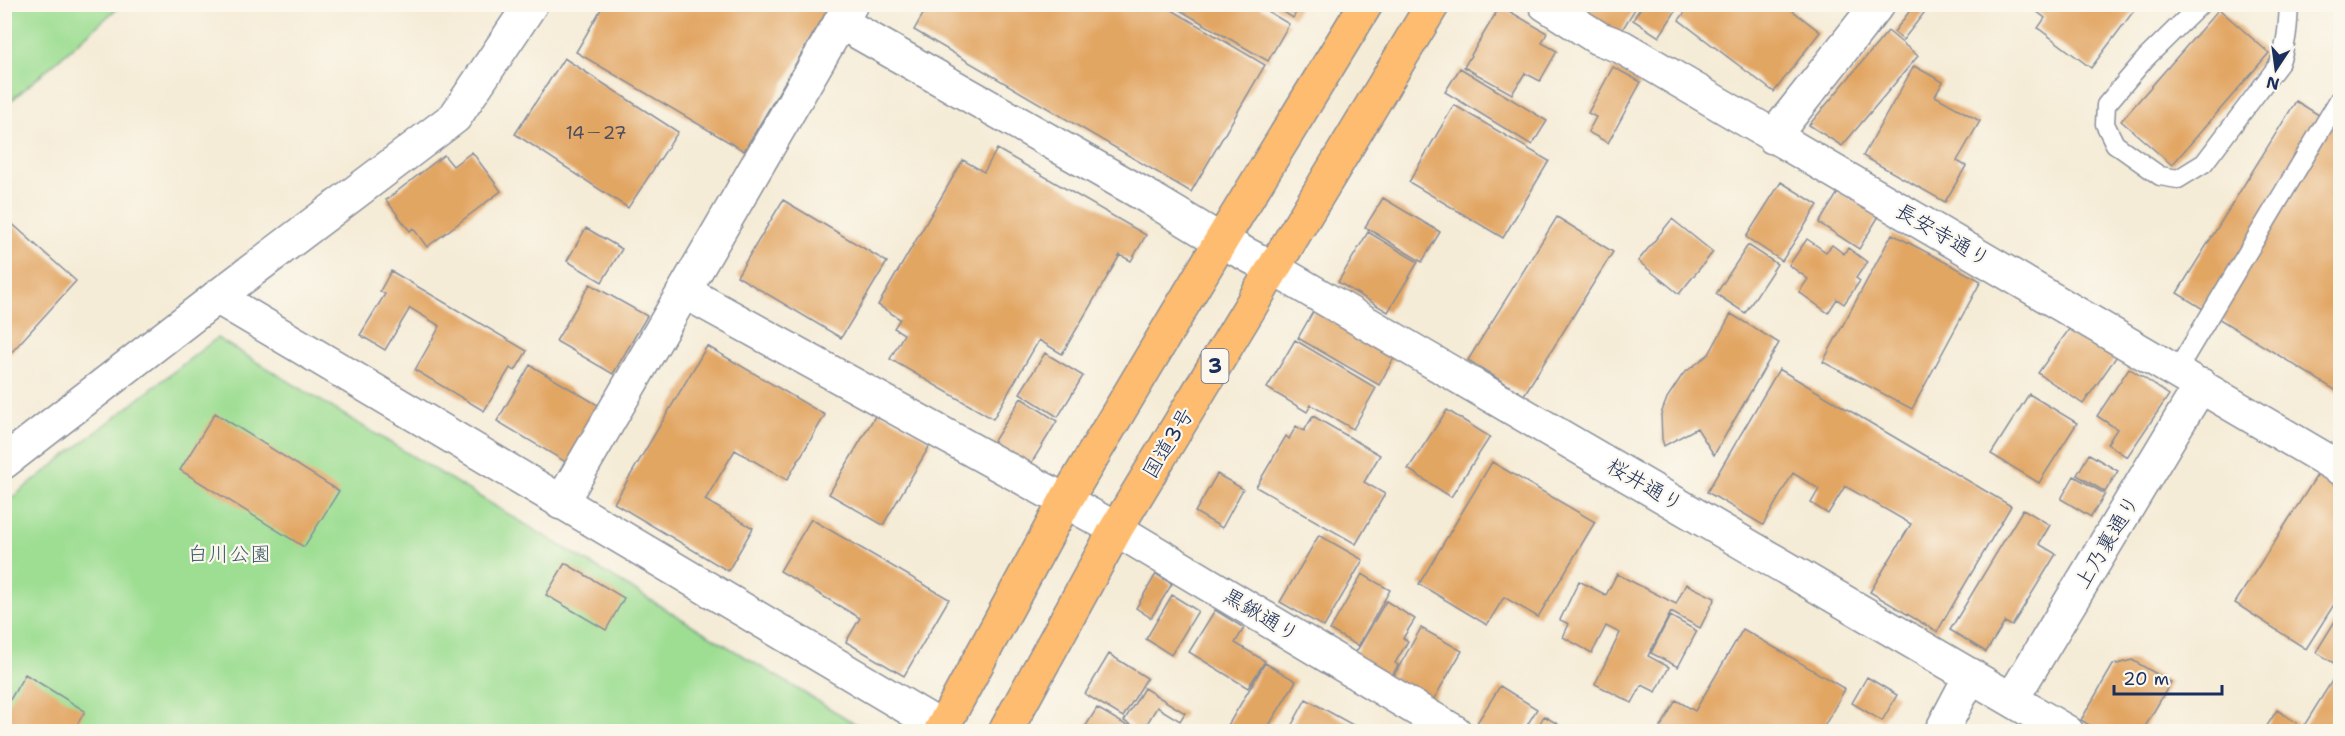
<svg xmlns="http://www.w3.org/2000/svg" width="2345" height="736" font-family="'Shantell Sans','Klee One',sans-serif">
<rect width="100%" height="100%" fill="#fbf7ec"/>
<filter id="ink" filterUnits="userSpaceOnUse"><feTurbulence type="fractalNoise" baseFrequency=".0167" numOctaves="2"/><feDisplacementMap in="SourceGraphic" scale="12" xChannelSelector="R" yChannelSelector="G"/><feConvolveMatrix kernelMatrix="1 2 1 2 8 2 1 2 1" color-interpolation-filters="sRGB"/></filter>
<filter id="wash" filterUnits="userSpaceOnUse"><feTurbulence type="fractalNoise" baseFrequency=".008" numOctaves="4" result="noise"/><feDisplacementMap in="SourceGraphic" scale="24" xChannelSelector="R" yChannelSelector="G"/><feGaussianBlur stdDeviation="1.35" result="paint"/><feColorMatrix in="noise" values="0 0 0 0 0 0 0 0 0 0 0 0 0 0 0 0 0 1.4 0 .05"/><feComposite in="paint" operator="in"/></filter>
<g filter="url(#wash)">
<rect width="100%" height="100%" fill="#f5ecd7"/>
<path fill="#9ede93" stroke="#5c8678" stroke-width="1.5" d="M5,4H121V5L5,106Z
M217,338L859,726L860,731L5,732V503Z"/>
<g id="blocks">
<path fill="#e2a664" d="M604,4H831L744,151L576,52Z
M929,4H1162L1265,65L1191,192L914,30Z
M1169,4H1255L1289,24L1268,61Z
M1271,4H1301L1293,18Z
M1572,4H1638L1619,35Z
M1643,4H1680L1659,37L1633,20Z
M1691,4H1784L1820,32L1774,92L1679,20Z
M1915,4H1931L1903,40L1894,32Z
M2027,4H2139L2091,68L2038,28L2045,18Z
M1500,6L1547,33L1542,43L1557,51L1540,81L1525,73L1512,94L1464,67Z
M2219,9L2269,53L2172,165L2121,121Z
M1888,31L1918,56L1842,146L1809,125Z
M564,58L678,132L628,208L515,134Z
M1914,66L1943,82L1935,96L1980,121L1957,161L1966,166L1945,202L1863,156Z
M1613,67L1641,82L1608,143L1588,132L1596,117L1588,113Z
M1460,68L1547,121L1532,145L1445,92Z
M2296,101L2340,128V393L2177,293Z
M1454,105L1549,161L1503,238L1409,182Z
M997,149L1146,235L1131,261L1120,255L1062,354L1039,340L993,419L890,359L904,334L894,328L900,319L878,305L963,160L984,172Z
M472,152L501,191L427,247L413,228L410,231L386,200L444,155L453,166Z
M1781,182L1818,205L1782,261L1746,237Z
M1839,191L1879,216L1859,249L1819,223Z
M1383,198L1440,232L1422,262L1365,227Z
M783,200L887,262L841,338L737,276Z
M1557,217L1613,252L1524,395L1468,360Z
M7,219L76,281L10,354L4,340V222Z
M1672,219L1713,252L1679,294L1638,261Z
M586,228L622,249L602,282L567,261Z
M1368,232L1418,262L1388,312L1338,282Z
M1892,234L1981,281L1912,409L1823,362Z
M1807,239L1826,252L1832,245L1844,254L1848,248L1867,262L1856,278L1860,281L1844,304L1837,299L1828,313L1799,292L1808,279L1789,265Z
M1748,245L1777,264L1745,313L1716,294Z
M391,271L527,351L515,371L510,368L484,411L415,370L440,326L410,308L385,350L360,335L385,294L380,291Z
M590,284L647,316L613,374L556,341Z
M1314,310L1395,356L1379,385L1298,338Z
M1731,314L1779,343L1714,455L1697,428L1664,446L1662,439L1661,414L1667,398L1683,374L1709,354Z
M2072,325L2117,356L2083,404L2038,373Z
M1295,340L1376,388L1353,429L1311,405L1307,412L1267,388Z
M707,346L825,415L787,480L735,450L705,500L753,528L728,571L614,503Z
M1045,353L1083,376L1058,417L1020,393Z
M530,365L608,411L574,467L497,421Z
M2129,368L2169,395L2127,457L2107,444L2117,429L2097,416Z
M1779,369L2011,506L1937,632L1870,592L1911,524L1845,486L1828,514L1811,503L1819,489L1793,473L1763,525L1707,492Z
M2029,394L2077,423L2039,483L1991,454Z
M1021,398L1057,421L1029,467L992,444Z
M1447,410L1490,437L1451,497L1408,469Z
M878,411L932,442L883,525L829,494Z
M215,413L339,491L304,547L180,470Z
M1313,416L1380,455L1364,482L1385,494L1356,544L1256,487L1286,436L1289,439L1296,426L1304,431Z
M2089,454L2118,471L2105,492L2077,475Z
M1492,462L1595,522L1538,617L1504,597L1487,625L1419,584Z
M2321,469L2340,482V595L2306,649L2235,603Z
M1217,474L1243,489L1222,528L1195,512Z
M2074,476L2105,494L2091,517L2061,499Z
M2023,509L2050,525L2039,544L2056,554L2012,626L2005,622L1986,652L1950,630Z
M811,519L949,599L904,676L846,642L860,618L780,571Z
M1319,535L1363,560L1324,627L1280,602Z
M565,563L624,598L606,630L546,595Z
M1156,574L1172,584L1151,618L1136,608Z
M1362,574L1390,590L1358,646L1330,630Z
M1617,574L1676,604L1686,584L1715,598L1700,628L1671,612L1648,656L1669,667L1656,692L1642,685L1632,703L1595,684L1620,633L1606,626L1592,653L1563,637L1569,624L1560,620L1579,581L1606,595Z
M1172,595L1198,611L1171,655L1146,639Z
M1386,601L1415,619L1403,638L1408,641L1395,663L1398,665L1389,681L1352,659Z
M1215,610L1244,628L1235,643L1265,661L1248,688L1189,652Z
M2340,613V667L2316,652Z
M1670,616L1697,631L1678,667L1651,653Z
M1421,628L1462,651L1432,702L1392,679Z
M1743,629L1845,689L1821,732H1658L1676,700L1695,711Z
M1109,654L1147,678L1123,717L1085,694Z
M2132,660L2171,682L2142,732H2100L2081,720L2113,665Z
M1265,663L1296,681L1265,732H1224Z
M25,674L85,711L73,732H21L4,721V703L7,705Z
M2335,676L2340,680V732H2300Z
M1867,677L1897,695L1882,721L1852,703Z
M1500,686L1537,709L1523,732H1484L1475,726Z
M1144,688L1185,713L1180,721L1157,707L1142,732L1124,721Z
M1306,699L1362,730L1361,732H1288Z
M1097,708L1131,728L1129,732H1082Z
M2277,710L2297,723L2291,732H2263Z
M1544,716L1566,729L1565,732H1535Z"/>
</g>
</g>
<g filter="url(#ink)">
<use href="#blocks" fill-opacity="0" stroke="#888e9a" stroke-width="1.5"/>
<g fill="none" stroke-linecap="round" stroke-linejoin="round">
<defs>
<path id="service" d="M2201,4L2146,58L2106,105L2105,124L2115,144L2160,176L2178,179L2204,163L2279,64C2287,44 2288,26 2289,4
M2177,370L2340,98"/>
<path id="minor" d="M1545,4L1598,38L1622,47L2340,468
M840,22L1148,197L1221,241L1274,269L2067,732
M1773,137L1878,4
M685,292L1116,529L1455,732
M217,297L949,732
M561,503L851,4
M2012,699L2201,385
M1941,732L1971,675"/>
<path id="tertiary" d="M4,462L217,297L455,117L531,4"/>
<path id="trunk" d="M940,732L1066,500L1221,241L1366,4
M1005,732L1116,529L1433,4"/>
</defs>
<use href="#service" stroke="#888e9a" stroke-width="21"/>
<use href="#minor" stroke="#888e9a" stroke-width="36"/>
<use href="#tertiary" stroke="#888e9a" stroke-width="36"/>
<use href="#trunk" stroke="#888e9a" stroke-width="36"/>
<use href="#service" stroke="#fff" stroke-width="18"/>
<use href="#minor" stroke="#fff" stroke-width="33"/>
<use href="#tertiary" stroke="#fff" stroke-width="33"/>
<use href="#trunk" stroke="#fdbc70" stroke-width="33"/>
</g>
</g>
<g text-anchor="middle" stroke-width="4.5" stroke-linejoin="round" paint-order="stroke">
<g font-size="18" fill="#4d4d60">
<text x="596" y="139">14－27</text>
</g>
<rect fill="#fbf7ec" stroke="#5e6b89" stroke-width="1.5" x="1201.5" y="349" width="27" height="34" rx="4.5"/>
<g font-size="20" font-weight="bold" fill="#1b2f5e">
<text x="1215" y="373">3</text>
</g>
<g font-size="21" fill="#1b2f5e" stroke="#fbf7ec">
<text transform="translate(1943 235) rotate(30)" y="7">長安寺通り</text>
<text transform="translate(1168 443) rotate(-59)" y="7">国道3号</text>
<text transform="translate(1645 485) rotate(30)" y="7">桜井通り</text>
<text transform="translate(2107 542) rotate(-59)" y="7">上乃裏通り</text>
<text transform="translate(1261 615) rotate(31)" y="7">黒鍬通り</text>
</g>
<g font-size="21" fill="#3c5b6b" stroke="#fbf7ec">
<text x="229" y="561">白川公園</text>
</g>
</g>
<rect width="2345" height="736" fill="none" stroke="#fbf7ec" stroke-width="24"/>
<g transform="translate(2276 69) rotate(193)" stroke="#fbf7ec" stroke-width="4.5" paint-order="stroke">
<path d="M0-4.5L10 22L0 15L-10 22Z" fill="#1b2f5e"/>
<text y="-9" font-size="16" font-weight="bold" text-anchor="middle" fill="#1b2f5e">N</text>
</g>
<path d="M2114 685v9h108v-9" fill="none" stroke="#1b2f5e" stroke-width="3"/>
<text x="2123" y="685" font-size="18" fill="#1b2f5e" stroke="#fbf7ec" stroke-width="4.5" paint-order="stroke">20 m</text>
</svg>
